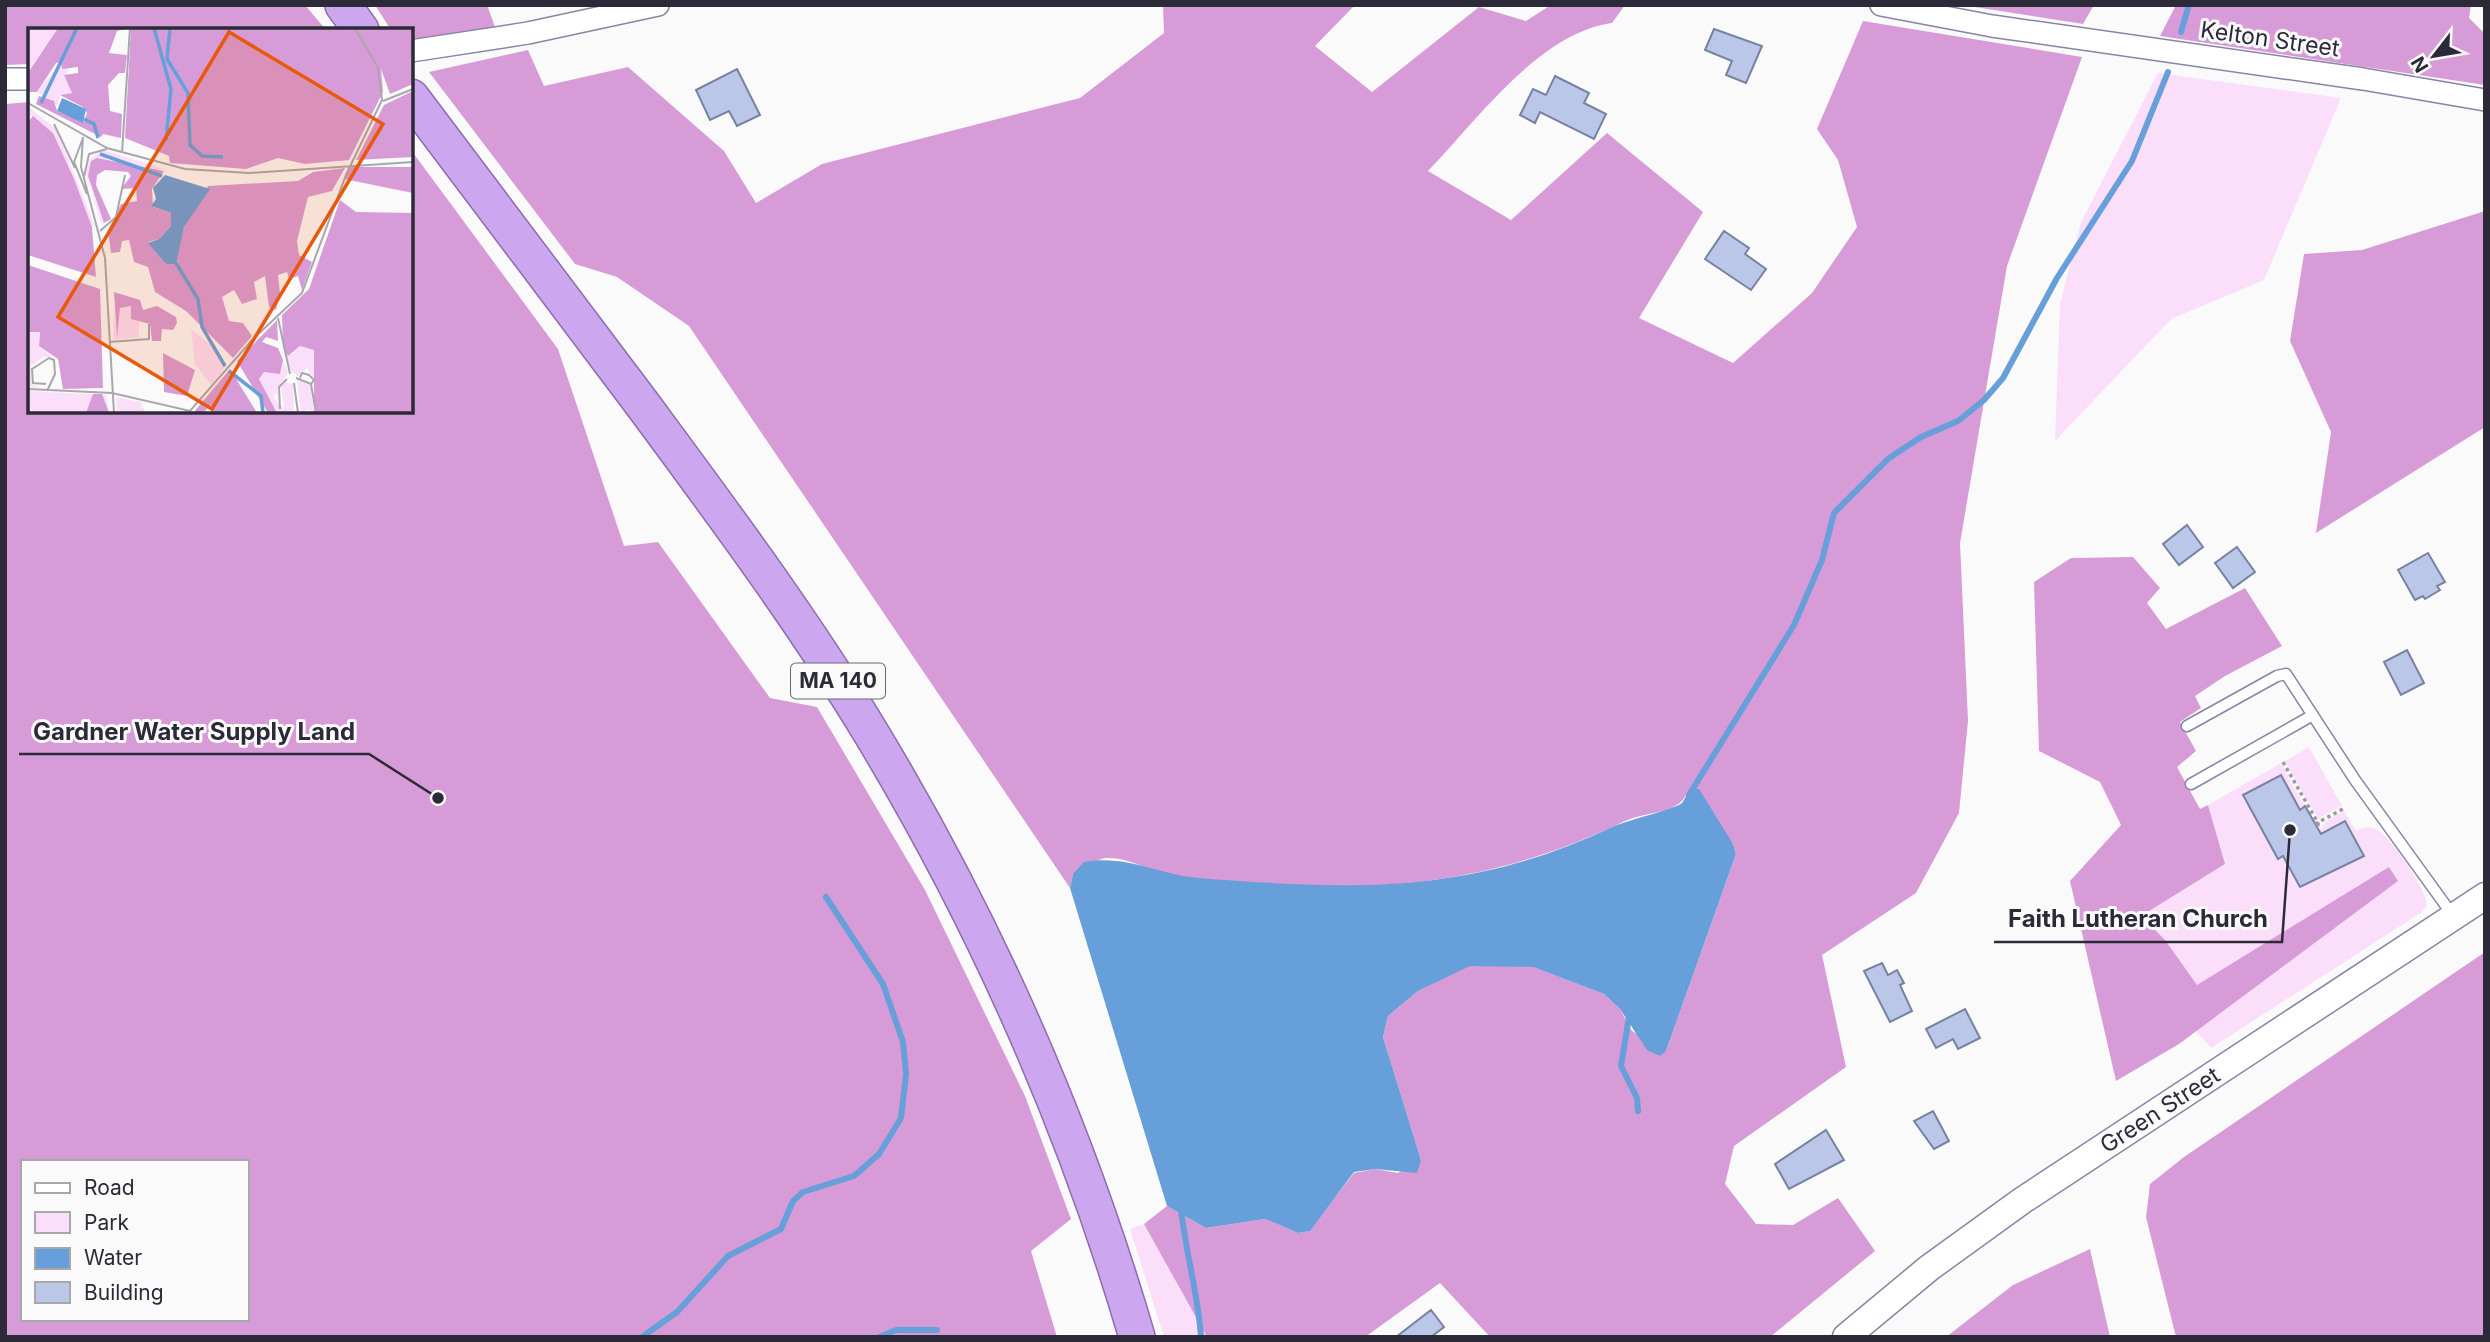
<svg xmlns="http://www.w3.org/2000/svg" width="2490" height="1342" font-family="Inter,sans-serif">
<rect width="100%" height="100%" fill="#fafafa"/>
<path fill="#fbdffa" d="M2158,73L2341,98L2264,280L2171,319L2055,441L2060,304L2081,222Z
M2309,747L2342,806L2318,819L2285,761Z
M2281,763L2305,807L2299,809L2281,775L2243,795L2278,859L2283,856L2300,887L2364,856L2346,821L2321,834L2319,831L2325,822L2344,811L2356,831C2364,828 2369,825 2377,830C2391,837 2427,890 2427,905L2422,912L2211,1048L2194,1029L2398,881L2389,868L2197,986L2141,916L2225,864L2208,805Z
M1144,1224L1200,1322L1207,1337H1164L1130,1229Z"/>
<path fill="#d79cd7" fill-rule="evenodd" d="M5,5H305L326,30H30V64L5,65Z
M375,5H487L499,38L411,51V30H391Z
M1163,5H1355L1315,46L1372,92L1479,7L1526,21L1551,5H1625L1612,23C1539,33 1478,119 1428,171L1511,220L1607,133L1703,212L1639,318L1733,363L1812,293L1857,227L1838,160L1817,129L1863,21L2082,57L2007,266L1960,543L1968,721L1959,813L1916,893L1822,955L1846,1067L1734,1146L1725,1184L1756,1224L1793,1225L1838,1198L1875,1251L1770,1337H1490L1440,1283L1365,1337H1207L1144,1224L1167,1206L1206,1228L1265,1219L1298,1233L1309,1231L1354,1173L1375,1169L1398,1173L1421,1160L1383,1037L1388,1016L1418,991L1470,965L1533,967L1604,994L1620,1009L1632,1031L1666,1051L1736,854L1733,844L1686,795C1677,814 1644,812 1625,821C1516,873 1420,890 1300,886C1258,885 1214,882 1173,876C1150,872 1130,857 1106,858C1096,859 1082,869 1073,874L1070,888L689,326L617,277L575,264L429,72L528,50L544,86L628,67L724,151L756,203L822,164L1080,98L1164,33Z
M1962,5H2094L2083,24Z
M2176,5H2471L2469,18L2485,34V85L2160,36Z
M30,102V411H411V150L558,349L624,546L658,542L770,698L817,707L925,890L1025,1096L1071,1219L1031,1251L1057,1337H5V104ZM23,1162H247V1319H23Z
M2485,211V427L2316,533L2331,432L2290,341L2304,254L2362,250Z
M2133,557L2160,588L2147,603L2166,629L2245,588L2282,646L2225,676L2195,696L2201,708L2180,722L2196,751L2177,767L2200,809L2208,805L2225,864L2141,916L2165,940L2197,985L2389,867L2398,881L2179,1044L2116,1081L2070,881L2121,825L2100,782L2039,751L2034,582L2071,558Z
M2485,952V1337H2176L2146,1217L2150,1184L2184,1157Z
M2090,1249L2110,1337H1946L2013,1285Z"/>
<path fill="#669fd9" d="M1690,789H1699L1733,844L1736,854L1666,1051L1660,1056L1647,1050L1620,1009L1604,994L1533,967L1470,966L1418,991L1388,1016L1383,1037L1421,1160L1417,1173L1375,1169L1354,1172L1310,1231L1298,1233L1265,1219L1206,1228L1167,1206L1070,888L1073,874L1084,862C1125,854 1158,874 1198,878C1351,890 1469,895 1612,827C1625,821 1678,808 1682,803C1685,799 1687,793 1690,789Z"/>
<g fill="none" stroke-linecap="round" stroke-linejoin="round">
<path stroke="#669fd9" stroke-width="6" d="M2181,32L2189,5
M1689,795L1794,625L1822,560L1834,513L1889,458L1921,437L1958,421L1984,400L2003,378L2057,278L2132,161L2168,72
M1629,1017L1621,1066L1637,1098L1638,1111
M1181,1210C1186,1253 1198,1294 1201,1337
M642,1337L677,1312L728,1256L781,1229L793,1201L803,1192L854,1176L879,1154L901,1118L906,1074L903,1042L883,984L826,897
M879,1337L896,1330H937"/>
</g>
<path fill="#bac7e8" stroke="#7782a1" stroke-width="2" d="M1714,29L1762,46L1746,83L1726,75L1732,61L1705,50Z
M737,69L760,115L737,126L729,111L710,120L696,90Z
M1555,76L1589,93L1584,103L1606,114L1594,139L1540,112L1535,123L1520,115L1533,89L1546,95Z
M1724,231L1749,248L1745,254L1766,269L1751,290L1705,259Z
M2187,525L2203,547L2179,565L2163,544Z
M2237,547L2255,572L2233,588L2215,563Z
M2428,553L2445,582L2437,586L2440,590L2425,599L2423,596L2415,600L2398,570Z
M2407,650L2424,683L2401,695L2384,662Z
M2281,775L2300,810L2305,806L2321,834L2345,821L2364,856L2300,887L2283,856L2278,859L2243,795Z
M1882,963L1888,975L1897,970L1904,983L1900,985L1912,1011L1890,1022L1864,971Z
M1965,1009L1980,1038L1958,1049L1953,1039L1936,1048L1926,1029Z
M1933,1111L1949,1141L1934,1149L1914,1121Z
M1826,1130L1844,1160L1789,1189L1775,1164Z
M1431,1310L1444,1327L1431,1337H1396Z"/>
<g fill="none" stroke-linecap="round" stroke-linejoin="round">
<defs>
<path id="service" d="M2187,726L2277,676L2286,674L2355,780L2454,917
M2191,784L2313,715"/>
<path id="minor" d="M1881,5L1992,26L2363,79L2485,100
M411,51L528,33L658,5
M5,79H30"/>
<path id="tertiary" d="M1846,1337L1929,1268L2023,1200L2485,896"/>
<path id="trunk" d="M343,5L361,30
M411,97C489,199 566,302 643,405C722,512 802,619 871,733C985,922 1075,1125 1137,1337"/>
</defs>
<use href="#service" stroke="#8784a5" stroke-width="13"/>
<use href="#minor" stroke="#8784a5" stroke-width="24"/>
<use href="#tertiary" stroke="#8784a5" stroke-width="29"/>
<use href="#trunk" stroke="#8c6cac" stroke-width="38"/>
<path stroke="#9c9ba2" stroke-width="3.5" stroke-dasharray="3.5 3.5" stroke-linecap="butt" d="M2283,762L2318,823V829
M2315,824L2343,809"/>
<use href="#service" stroke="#fff" stroke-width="10"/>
<use href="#minor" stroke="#fff" stroke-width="21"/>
<use href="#tertiary" stroke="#fff" stroke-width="26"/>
<use href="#trunk" stroke="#cca6ef" stroke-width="35"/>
</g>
<g text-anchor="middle" stroke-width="6" stroke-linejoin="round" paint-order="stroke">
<rect fill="#fafafa" stroke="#6a6872" stroke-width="2" x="791" y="663.5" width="94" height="35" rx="5"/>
<g font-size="21" font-weight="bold" fill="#2c2a38">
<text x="838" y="688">MA 140</text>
</g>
<g font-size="23" fill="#2c2a38" stroke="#fafafa">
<text transform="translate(2270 39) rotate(8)" y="8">Kelton Street</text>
<text transform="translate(2160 1110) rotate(-33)" y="8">Green Street</text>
</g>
</g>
<g transform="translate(28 28)">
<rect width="385" height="385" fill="#fafafa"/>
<path d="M0,0H30L0,45ZM33,34L34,40L45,35L36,49L45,57V64L32,67L30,78L9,64ZM0,79L28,101L67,198L62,197L25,105L3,87L0,90ZM75,122L137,141L114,142L95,133L69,130L62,158L77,197L73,195L58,144L60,133ZM86,276L89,310L91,280L103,278V291L111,293V309L85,312ZM163,301L186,319L198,338L183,357L167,336ZM0,304H11V318L24,329H15L3,338L4,356L12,360L0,359ZM272,318L286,322L287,352L279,340L270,348L263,344L257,325L265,326ZM255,332L260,345L250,359L249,373V365L245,369L256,381L253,358L257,354L265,356L266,385H249L231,351L235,344L254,343ZM269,352L283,358L286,385L280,381L273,385ZM0,363L78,367L81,385H0ZM88,369L113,374L117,385H89Z" fill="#fbdffa"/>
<path d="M30,0H100L89,3L81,25L99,27L97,45H91L80,57L82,83L94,86L93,110L75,106L73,109L8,76L11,68L26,73L29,83L56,94L59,85L55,79L32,67L44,65L36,47L50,45V39L34,41L33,34L28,35L9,64H0V45ZM103,0H385V56L362,66L353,41L355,64L321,132L277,136L250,130L218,141L142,135L141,128L97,110ZM385,63V129L328,132L356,77ZM5,88L25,105L46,151L64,199L68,249L0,227V94ZM69,130L136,143L124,161L125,179L143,185V198L131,211L120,214L138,236L147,233L156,199L180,158L270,153L285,144L317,140L304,163L280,169L269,213L271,227L284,234L274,262L270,248L261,251L259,244L250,247L252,265L248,282L241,279L237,248L226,254L229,271L214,276L206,262L194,269L201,293L215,295L224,308L205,330L158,283L127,264L120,239L106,234L101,212L94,213L92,224L83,225L80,202L93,176L109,173L108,160L93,161L103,148L100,144L77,142L69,147L68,157L83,191L76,195L60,148L63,133ZM321,139H385V165L316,151ZM312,172L328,184L385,185V385H286V322L272,318L260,328L255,320L254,287L281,261ZM0,237L72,261L75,360L35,361L30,331L11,318L12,304H0ZM86,264L112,272L115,282L129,278L148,289L149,295L145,302L134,301L133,313H124L122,296L103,291V278L92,280L89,310ZM249,292L250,313L238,309L234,314L250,320L255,332L252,346L236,344L231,351L249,385H240L209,333ZM135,325L167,342L159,368L136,364ZM202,341L229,385H184L183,377L175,385H165ZM65,366H74L81,385H58Z" fill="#d79cd7"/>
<path d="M34,70L58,81L55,95L29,83ZM137,147L182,161L156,199L148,236H138L120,215L131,211L143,198V185L123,178L128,171L125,160Z" fill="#669fd9"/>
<path fill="none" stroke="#669fd9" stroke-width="3.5" d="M126,0L143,61L138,112M142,0L139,31L160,65L162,117L174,128L195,129M13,75L49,0M56,91L66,96L70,110M72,126L134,148M148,235L170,271L174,299L197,338M201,343L233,368L235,385"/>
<path fill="none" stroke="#a8a7ac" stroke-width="2" d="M355,73L385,61M0,75L79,120L157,141L221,145L385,134M26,96L47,140M55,109L53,139L77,230L86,385M55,110L46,134L59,166M94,125L102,0M56,149L61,126L79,121M72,203L88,189L97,147M250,290L262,346M81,314L121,311V296M268,350L283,356L287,379M272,350L274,345L281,347L286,352L283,356M266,355L270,385M18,356L5,355L4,341L21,330L26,332L27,346L19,363M0,361L84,365L162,383L224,312L274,265L318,147L354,72L350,40L327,0M252,381L251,359L259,351"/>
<path fill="#e8590c" fill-opacity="0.15" stroke="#e8590c" stroke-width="3.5" d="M201,4L355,96L184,381L30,289Z"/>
<rect width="385" height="385" fill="none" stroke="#2c2a38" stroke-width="3.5"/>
</g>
<path fill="none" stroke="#2c2a38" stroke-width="2.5" d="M438 798L369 754H19M2290 830L2282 942H1994"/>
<g fill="#2c2a38" stroke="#fafafa" stroke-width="2.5">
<circle cx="438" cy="798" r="7"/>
<circle cx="2290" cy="830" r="7"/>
</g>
<g font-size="24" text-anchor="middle" font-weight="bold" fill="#2c2a38" stroke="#fafafa" stroke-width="6" stroke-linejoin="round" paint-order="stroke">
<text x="194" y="740">Gardner Water Supply Land</text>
<text x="2138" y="927">Faith Lutheran Church</text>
</g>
<rect width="2490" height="1342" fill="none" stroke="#2c2a38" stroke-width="14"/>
<rect x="21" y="1160" width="228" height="161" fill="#fafafa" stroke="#a8a7ac" stroke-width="2"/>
<rect x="35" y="1183" width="35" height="10" fill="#ffffff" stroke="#a8a7ac" stroke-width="2"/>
<text x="84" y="1195" font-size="21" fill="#2c2a38">Road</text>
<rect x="35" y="1212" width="35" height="21" fill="#fbdffa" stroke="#a8a7ac" stroke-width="2"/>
<text x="84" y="1230" font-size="21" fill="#2c2a38">Park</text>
<rect x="35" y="1248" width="35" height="21" fill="#669fd9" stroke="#a8a7ac" stroke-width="2"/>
<text x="84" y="1265" font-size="21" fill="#2c2a38">Water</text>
<rect x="35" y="1282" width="35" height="21" fill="#bac7e8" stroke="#a8a7ac" stroke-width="2"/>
<text x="84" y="1300" font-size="21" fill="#2c2a38">Building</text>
<g transform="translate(2434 56) rotate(239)" stroke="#fafafa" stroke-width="5" paint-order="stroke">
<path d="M0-5L12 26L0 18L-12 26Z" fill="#2c2a38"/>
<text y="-10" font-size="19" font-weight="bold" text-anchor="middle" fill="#2c2a38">N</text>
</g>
</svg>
